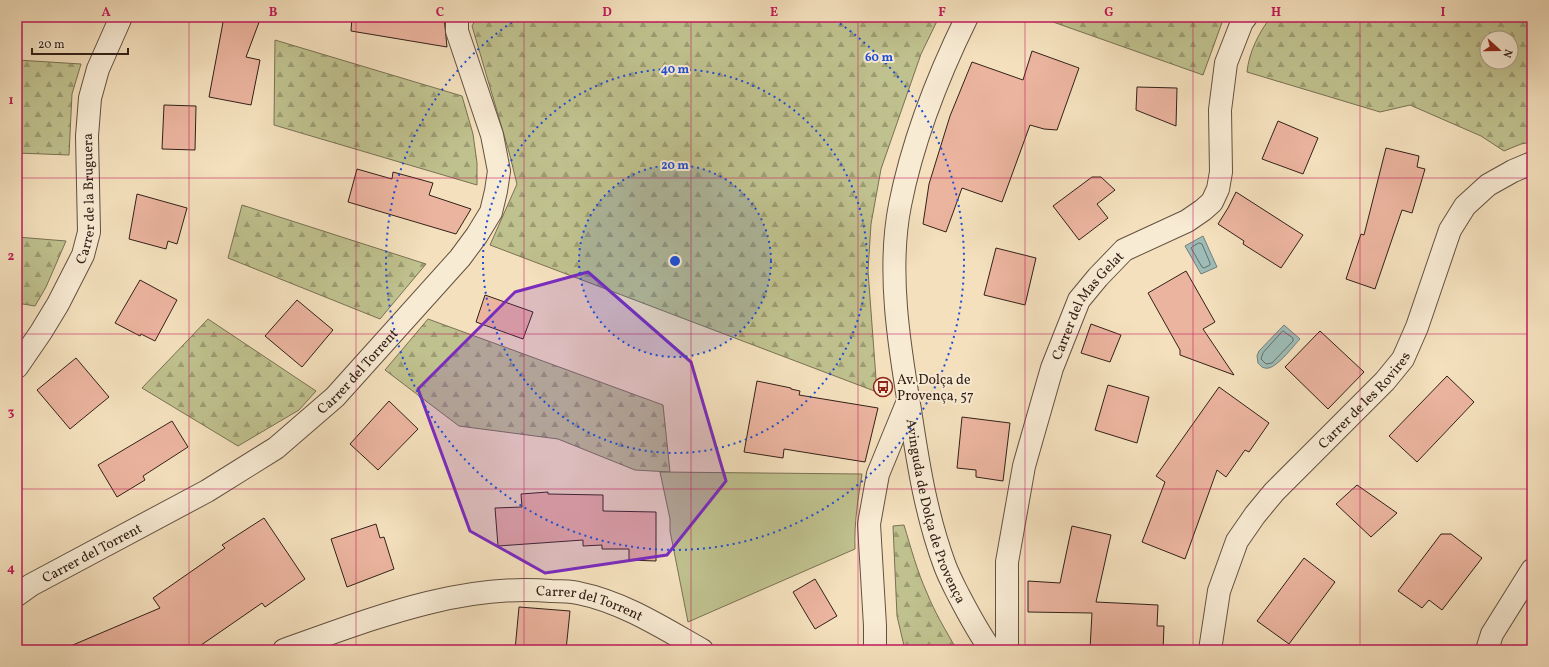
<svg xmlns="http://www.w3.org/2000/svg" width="1549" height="667" font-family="Vollkorn,serif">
<defs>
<pattern id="forest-firs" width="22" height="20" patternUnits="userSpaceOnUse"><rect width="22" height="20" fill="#bfc18e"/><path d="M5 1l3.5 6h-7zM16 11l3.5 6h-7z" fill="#9c9c73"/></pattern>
</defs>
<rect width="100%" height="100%" fill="#f4e0bd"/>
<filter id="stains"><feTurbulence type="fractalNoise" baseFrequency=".005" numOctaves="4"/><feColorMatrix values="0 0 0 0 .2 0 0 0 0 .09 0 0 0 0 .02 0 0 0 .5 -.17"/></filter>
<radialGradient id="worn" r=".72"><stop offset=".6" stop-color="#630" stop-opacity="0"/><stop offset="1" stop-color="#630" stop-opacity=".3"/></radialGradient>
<path fill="url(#forest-firs)" stroke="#797153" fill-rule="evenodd" d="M477,17H939L921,54L881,169L871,224L868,271L877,392L490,245L517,184L509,152L472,26Z
M1039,17H1224L1203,75Z
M1271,17H1532V142L1521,144L1504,151L1481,136L1410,105L1380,112L1247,72C1249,52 1259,32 1271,17ZM1487,38H1511V62H1487Z
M275,40L462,96L473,134L477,163V185L274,125Z
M17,60L81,64L72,94L69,155L17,153Z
M242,205L426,264L380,319L228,258Z
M17,237L66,241L46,287L35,306L17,303Z
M208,319L316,391L299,410L238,446L142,388Z
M428,319L663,405L670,472L635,470L558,439L459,426L385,370Z
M904,525C911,548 917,571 927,593C935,613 946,631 957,650H905L897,616L893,526Z"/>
<path fill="#bfc18e" stroke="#797153" d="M660,472L862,474C858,499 854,523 855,549L688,622L670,531V519Z"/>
<path fill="#9dbcb7" stroke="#737e77" d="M1203,236L1217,267L1201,274L1185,246Z
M1284,325L1300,339C1293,346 1275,371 1265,368C1262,368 1260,365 1258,363L1257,356L1259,351Z"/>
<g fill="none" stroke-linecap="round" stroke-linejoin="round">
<path stroke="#686e68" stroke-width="1" d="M1199,243L1202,244L1210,263V265L1204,268L1202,267L1191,248L1192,247Z
M1283,331L1293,338V341L1272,363L1266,364L1261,359L1263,353Z"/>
</g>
<path fill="#ebb49f" stroke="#332118" d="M224,17H261L246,57L260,60L251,105L209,97Z
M352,17H444L447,47L351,31Z
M1032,51L1079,68L1057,130L1044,129L1030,125L1002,202L962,188L946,232L923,224L929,184L950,116L972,62L1023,80Z
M1137,87L1177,88L1176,126L1136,110Z
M164,105L196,106L195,150L162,149Z
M1278,121L1318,138L1303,174L1262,159Z
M1386,148L1419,156L1417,167L1425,169L1412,213L1402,210L1375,289L1346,279L1361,234L1364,235Z
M357,169L392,179L393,172L433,183L429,195L471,209L456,234L348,202Z
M1092,177H1101L1115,190L1097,204L1108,218L1079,240L1053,206Z
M1236,192L1303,235L1281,268L1243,244L1244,241L1218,224L1228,208Z
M137,194L187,208L177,244L168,241L166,249L129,239Z
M996,248L1036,258L1025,305L984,295Z
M1186,271L1215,322L1203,329L1234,375L1180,355V350L1148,293Z
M140,280L177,300L155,341L141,334L140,336L115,323Z
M485,295L533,312L523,339L476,322Z
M297,300L333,330L302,367L265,336Z
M1091,324L1121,335L1110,362L1081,353Z
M1320,331L1364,372L1328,409L1285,367Z
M76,358L109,397L70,429L37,390Z
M1447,376L1474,402L1417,462L1389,436Z
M757,381L791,388V389L800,391L799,395L878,408L865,462L784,449L783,458L744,452Z
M1108,385L1149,397L1137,443L1095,430Z
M1219,387L1269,423L1249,452L1245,450L1226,477L1217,470L1185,559L1142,542L1165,482L1156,476Z
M389,401L418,429L378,470L350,444Z
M962,417L1010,423L1003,481L976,477V470L957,468Z
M172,421L188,447L143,476L145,480L117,497L98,465Z
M1357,485L1397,513L1371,537L1336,504Z
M548,492V494L603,495V511L656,512V561L629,560V549H602V545L583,546V540L498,546L495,508L522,507L521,494Z
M264,518L305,579L265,607L262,603L194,650H61L160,608L153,598L225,548L222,545Z
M376,524L380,538L384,537L394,569L347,587L331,539Z
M1072,526L1111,535L1096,602L1158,605L1157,626H1164L1163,650L1090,649L1092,613L1028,612V581L1060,583Z
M1441,534H1451L1482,558L1442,610L1429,600L1422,608L1398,591Z
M1304,558L1335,582L1289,644L1257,621Z
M815,579L837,616L815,629L793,592Z
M519,607L570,611L566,650H515Z"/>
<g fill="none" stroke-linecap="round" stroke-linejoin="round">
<defs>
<g id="street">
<path id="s1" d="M967,17C938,76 913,139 900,205C887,270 899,345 910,410C918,463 926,515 945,566C948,574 952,582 956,590C967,611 977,631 991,650"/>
<path id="s2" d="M17,367L41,332L58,304L83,255L89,232L87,136L90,98L98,69L121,17"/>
<path id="s3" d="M17,595L31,585L207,491L276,448L335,397L460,258L477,235L491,212L496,191L499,171L492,135L457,31V17"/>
<path id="s4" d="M284,650C369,620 459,583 551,591C560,591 570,591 578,593C623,602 663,628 702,650"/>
<path d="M875,650V626L869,524L878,474L908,401"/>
<path id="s5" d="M1007,650V562L1024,466L1052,368L1079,300L1098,277L1124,250L1187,221L1203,210L1212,202L1218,189L1221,172L1220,110L1226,63L1242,22L1246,17"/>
<path id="s6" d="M1210,650L1219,591L1237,541L1255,515L1274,492L1385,381L1403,359L1417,327L1450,230L1465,206L1488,185L1513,171L1532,163"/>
<path d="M1487,650L1492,634L1532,570"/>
</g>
</defs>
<use href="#street" stroke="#635141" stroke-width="24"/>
<use href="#street" stroke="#f8ebd4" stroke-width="22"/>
</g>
<path fill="#7b2cbf" fill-opacity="0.2" stroke="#7b2cbf" stroke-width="3" stroke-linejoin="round" d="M588,272L691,362L726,481L667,555L545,573L470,531L418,389L515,292Z"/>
<path fill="none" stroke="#c2185b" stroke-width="1" stroke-opacity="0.55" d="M189,17V650M356,17V650M524,17V650M691,17V650M858,17V650M1025,17V650M1193,17V650M1360,17V650M17,178H1532M17,334H1532M17,489H1532"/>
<circle cx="675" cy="261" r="96" fill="#1d4ed8" fill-opacity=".12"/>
<g fill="none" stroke="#1d4ed8" stroke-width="2" stroke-dasharray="2 4">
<circle cx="675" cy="261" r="96"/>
<circle cx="675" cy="261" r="192"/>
<path d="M830 17A289 289 0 1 1 520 17"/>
</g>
<defs>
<symbol id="bus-ring" viewBox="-11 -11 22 22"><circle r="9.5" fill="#f8ebd4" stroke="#8f2418" stroke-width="1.5"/><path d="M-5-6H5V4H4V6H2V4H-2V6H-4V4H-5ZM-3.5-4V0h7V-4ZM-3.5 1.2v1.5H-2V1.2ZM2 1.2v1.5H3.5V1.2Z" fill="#8f2418"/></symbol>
</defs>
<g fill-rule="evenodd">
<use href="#bus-ring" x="872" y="376" width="22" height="22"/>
</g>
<g text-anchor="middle" stroke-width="4" stroke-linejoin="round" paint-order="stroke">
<g font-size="14" fill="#332118" stroke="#f8ebd4">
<text dy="5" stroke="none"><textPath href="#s2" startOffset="187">Carrer de la Bruguera</textPath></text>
<text dy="5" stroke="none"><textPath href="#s5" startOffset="360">Carrer del Mas Gelat</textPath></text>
<text dy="5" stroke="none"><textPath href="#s3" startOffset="410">Carrer del Torrent</textPath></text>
<text dy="5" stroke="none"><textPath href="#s6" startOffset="303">Carrer de les Rovires</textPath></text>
<text dy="5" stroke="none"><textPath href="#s1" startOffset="511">Avinguda de Dolça de Provença</textPath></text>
<text dy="5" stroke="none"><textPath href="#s3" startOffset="86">Carrer del Torrent</textPath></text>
<text dy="5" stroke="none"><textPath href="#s4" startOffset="316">Carrer del Torrent</textPath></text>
</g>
<g font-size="14" fill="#332118" stroke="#f8ebd4" text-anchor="start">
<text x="897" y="384">Av. Dolça de<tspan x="897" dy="16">Provença, 57</tspan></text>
</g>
</g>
<circle cx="675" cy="261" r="6" fill="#1d4ed8" stroke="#f8ebd4" stroke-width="2"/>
<g font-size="12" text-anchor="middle" font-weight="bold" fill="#1d4ed8" stroke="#f8ebd4" stroke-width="4" stroke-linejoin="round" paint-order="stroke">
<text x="879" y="61">60 m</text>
<text x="675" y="73">40 m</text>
<text x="675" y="169">20 m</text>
</g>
<rect width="1549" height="667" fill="none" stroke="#f4e0bd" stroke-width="44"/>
<g transform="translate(1499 50) rotate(111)"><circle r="19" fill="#f8ebd4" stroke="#a99a89"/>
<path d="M0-3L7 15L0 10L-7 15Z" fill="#8f2418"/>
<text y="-6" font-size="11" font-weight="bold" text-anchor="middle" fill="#332118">N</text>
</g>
<path d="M32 48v6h96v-6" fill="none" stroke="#332118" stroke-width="2"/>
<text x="38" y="48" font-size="12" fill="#332118" stroke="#f8ebd4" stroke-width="3" paint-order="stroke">20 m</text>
<rect x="22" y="22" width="1505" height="623" fill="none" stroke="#c2185b" stroke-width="1.5"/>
<g font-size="13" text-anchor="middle" font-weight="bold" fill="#c2185b">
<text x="106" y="16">A</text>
<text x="273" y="16">B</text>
<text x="440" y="16">C</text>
<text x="607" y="16">D</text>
<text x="774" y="16">E</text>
<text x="942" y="16">F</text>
<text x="1109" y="16">G</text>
<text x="1276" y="16">H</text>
<text x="1443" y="16">I</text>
<text x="11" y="104">1</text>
<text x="11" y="260">2</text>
<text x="11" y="416">3</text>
<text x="11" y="572">4</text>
</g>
<rect width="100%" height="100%" filter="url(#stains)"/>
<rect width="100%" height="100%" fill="url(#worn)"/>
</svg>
